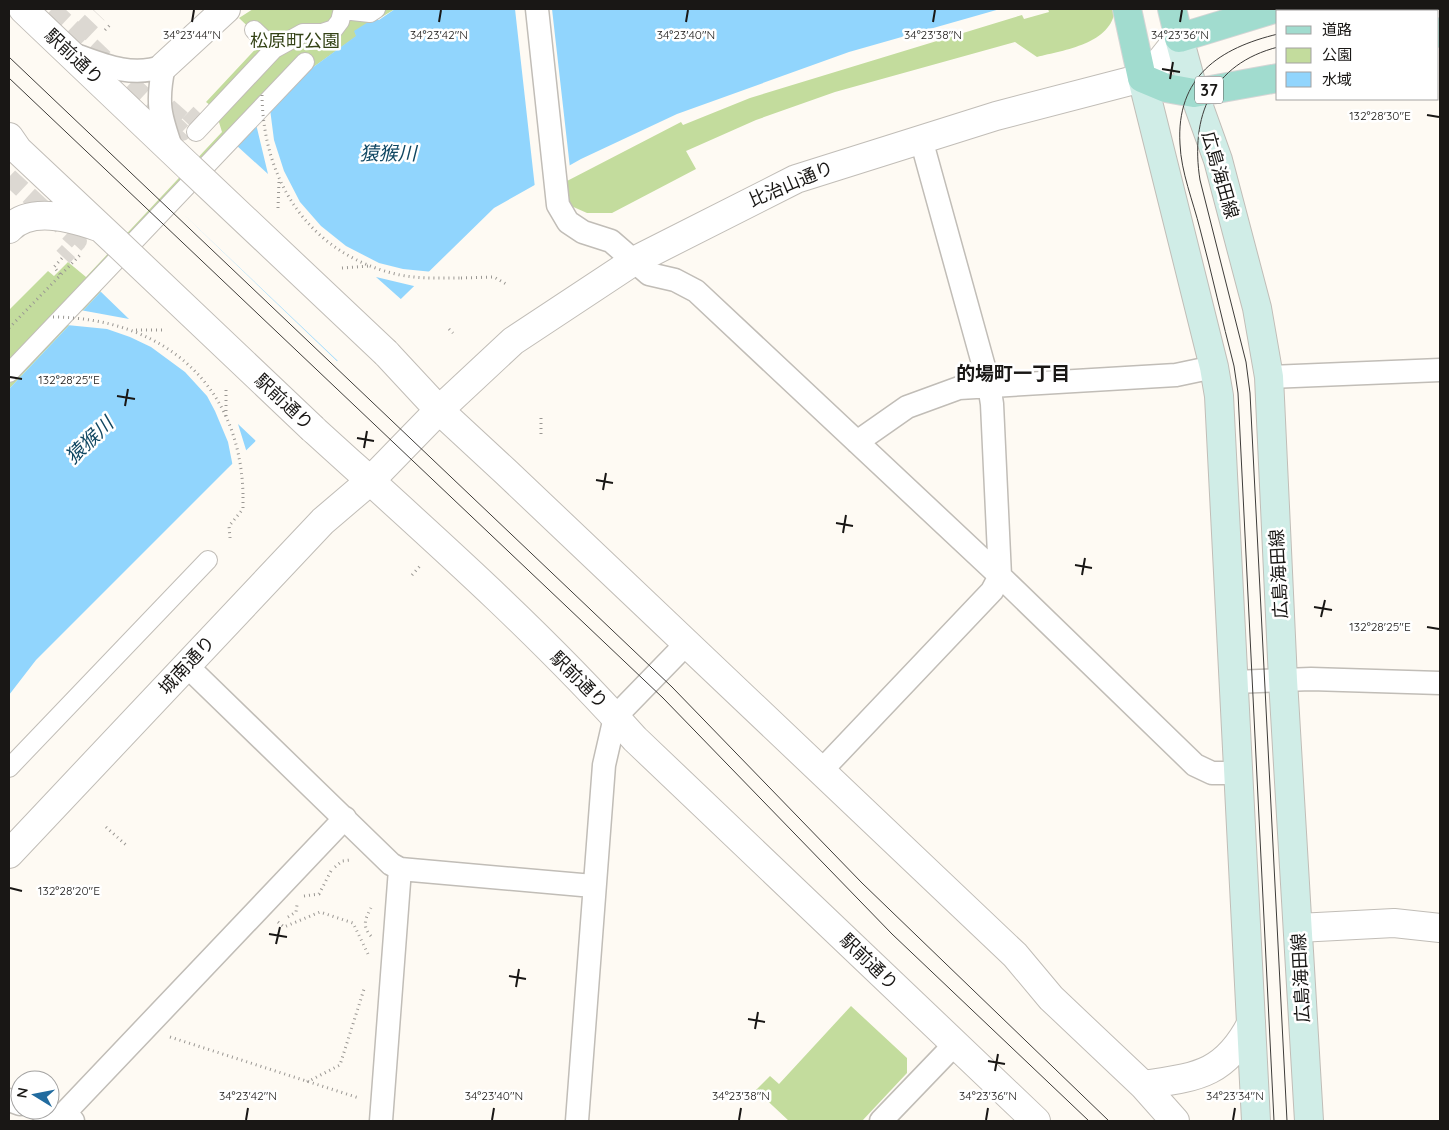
<svg xmlns="http://www.w3.org/2000/svg" width="1449" height="1130" font-family="Quicksand,'Noto Sans JP',sans-serif">
<rect width="100%" height="100%" fill="#fefaf3"/>
<path fill="#c3dc9d" d="M253,9H395L355,33L357,36L312,68L9,389V310L48,271L54,276L68,262L86,277L222,132L215,109L206,102L263,41L239,18Z
M1048,9H1115C1112,44 1064,50 1037,57L1015,42L835,92L756,120L686,151L696,169L612,213H587L569,205L567,181L681,122L683,125L750,98L1022,15L1024,19L1049,12Z
M851,1006L907,1058V1073L862,1121H789L756,1090L770,1076L779,1084Z"/>
<path fill="#91d5fd" d="M395,9H1000L849,52L677,114L581,159L494,208L228,468L36,660L9,695V389L312,68L356,36L354,31L373,19L379,20Z"/>
<path fill="#fefaf3" d="M515,9H552L570,168L535,188Z
M270,109L274,140L284,171L300,202L321,226L346,246L379,263L403,269L433,272L418,287L376,277L403,301L340,363L177,208L236,145L268,174L256,124Z
M177,208L339,363L258,443L238,424L247,453L233,467L228,442L215,411L207,396L185,372L151,347L130,337L107,329L67,325L80,310L129,319L99,290Z"/>
<g fill="none" stroke-linecap="round" stroke-linejoin="round">
<path stroke="#dcd8d2" stroke-width="18" stroke-dasharray="18 9" stroke-linecap="butt" d="M52,9L182,132L200,113
M79,34L98,14
M169,120L183,104
M9,177L78,241L63,257"/>
<defs>
<path id="pedestrian" d="M343,10L370,13L376,9
M254,30L274,49
M196,132L274,49L303,33H322L334,29L340,21L343,9
M9,373L305,62
M9,768L208,560"/>
<path id="minor" d="M537,9L558,205L568,222L583,232L611,241L649,274L675,280L696,291L1000,576L1195,765L1212,773H1238
M73,54C103,65 132,78 164,66
M164,66C156,103 160,116 172,150
M1269,377L1440,370
M857,442L907,407L959,388L1176,375L1214,367
M187,666L391,864L400,869L593,886
M1234,682L1311,679L1440,683
M821,771L992,591L1000,576L992,404L989,385L921,139
M9,1100L20,1104
M40,1110L73,1121
M57,1121L345,818
M381,1121L400,869
M577,1121L604,765L615,717L686,644
M881,1121L955,1044"/>
<path id="tertiary" d="M23,9L189,167
M164,66L226,9
M9,137L18,150L117,243
M9,229C30,206 73,218 98,227
M386,353L439,410L506,472L1015,955L1051,998L1143,1085L1175,1121
M313,429C423,529 536,628 635,739L1036,1121
M9,854L323,521L370,481L439,410L513,341L634,261L796,179L996,116L1142,78L1159,63L1179,38
M1298,928L1394,923L1440,928
M1143,1085C1195,1077 1224,1076 1251,1024"/>
<path id="secondary" d="M1179,38L1194,93L1218,160L1257,308L1269,377L1283,680L1309,1121
M1142,78L1214,367L1219,396L1256,1121"/>
<path id="primary" d="M1127,9L1142,78L1166,88L1194,93L1278,78
M1172,9L1179,38L1274,9
M1438,33L1440,32"/>
</defs>
<use href="#pedestrian" stroke="#c1bdb7" stroke-width="20"/>
<use href="#minor" stroke="#c1bdb7" stroke-width="25"/>
<use href="#tertiary" stroke="#c1bdb7" stroke-width="30"/>
<use href="#secondary" stroke="#c1bdb7" stroke-width="30"/>
<use href="#primary" stroke="#d6d5d5" stroke-width="30"/>
<path stroke="#9a9793" stroke-width="3" stroke-dasharray="1 4" stroke-linecap="butt" d="M105,30L110,25
M278,208L279,181
M342,268L369,266
M60,274L54,267L63,257
M461,278L494,277L506,284
M9,328L82,253
M449,329L453,333
M136,330H163
M226,416V390
M541,434V416
M230,538L229,526L243,509V494
M412,575L421,565
M106,827L126,845
M335,867L342,861L351,860
M304,896L319,894L331,871
M288,917L296,912L297,905
M278,922L284,927L320,912L353,923L368,954
M371,936C362,926 365,919 371,908
M170,1037L359,1098
M307,1082L340,1065L365,986"/>
<use href="#pedestrian" stroke="#fff" stroke-width="18"/>
<use href="#minor" stroke="#fff" stroke-width="22"/>
<use href="#tertiary" stroke="#fff" stroke-width="28"/>
<use href="#secondary" stroke="#d0ede7" stroke-width="28"/>
<use href="#primary" stroke="#a1dccf" stroke-width="28"/>
<path stroke="#3e3c39" stroke-width="1" d="M1369,11L1379,9
M1418,11L1427,9
M1278,47C1211,64 1190,117 1200,180L1246,362L1250,393L1287,1121
M9,57L672,687L862,883L1109,1121
M9,78L663,698L892,934L1089,1121
M1274,1121L1238,393L1234,366C1222,320 1212,274 1200,229C1193,201 1181,172 1180,144C1176,77 1219,48 1278,34"/>
<defs>
<path id="tertiary-bridge" d="M189,167L386,353
M117,243L313,429"/>
</defs>
<use href="#tertiary-bridge" stroke="#c1bdb7" stroke-width="30" stroke-linecap="butt"/>
<path stroke="#9a9793" stroke-width="3" stroke-dasharray="1 4" stroke-linecap="butt" d="M262,95C263,184 312,256 400,275C421,279 441,278 461,278
M53,317C161,318 240,382 243,494"/>
<use href="#tertiary-bridge" stroke="#fff" stroke-width="28"/>
</g>
<path fill="none" stroke="#191715" stroke-width="2" d="M192,22L194,10M439,22L441,10M686,22L688,10M933,22L935,10M1180,22L1182,10M1162,69L1180,72M1170,79L1173,62M1427,115L1439,117M10,377L22,379M117,396L135,399M125,406L128,389M357,438L374,441M364,448L367,431M596,480L613,483M603,490L606,473M836,523L853,526M843,533L846,515M1075,565L1092,568M1082,575L1085,558M1314,607L1332,610M1321,617L1325,600M1427,627L1439,629M10,888L22,891M269,934L287,937M276,944L280,927M509,976L526,979M516,987L519,969M748,1019L765,1022M755,1029L758,1012M988,1061L1005,1064M995,1071L998,1054M246,1120L248,1108M492,1120L494,1108M739,1120L741,1108M986,1120L988,1108M1233,1120L1235,1108"/>
<g text-anchor="middle" stroke-width="5" stroke-linejoin="round" paint-order="stroke">
<rect fill="#fff" stroke="#5e5d5b" stroke-width="1" x="1195" y="76.5" width="28" height="27" rx="4"/>
<g font-size="16" font-weight="bold" fill="#191715">
<text x="1209" y="96">37</text>
</g>
<g font-size="18" fill="#344316" stroke="#fff">
<text x="295" y="47">松原町公園</text>
</g>
<g font-size="18" fill="#191715" stroke="#fff">
<text transform="translate(74 57) rotate(43)" y="6">駅前通り</text>
<text transform="translate(1220 175) rotate(74)" y="6">広島海田線</text>
<text transform="translate(791 184) rotate(-23)" y="6">比治山通り</text>
<text transform="translate(284 402) rotate(43)" y="6">駅前通り</text>
<text transform="translate(1279 574) rotate(-93)" y="6">広島海田線</text>
<text transform="translate(187 665) rotate(-47)" y="6">城南通り</text>
<text transform="translate(579 680) rotate(45)" y="6">駅前通り</text>
<text transform="translate(869 962) rotate(44)" y="6">駅前通り</text>
<text transform="translate(1301 978) rotate(-93)" y="6">広島海田線</text>
</g>
<g font-size="19" font-style="italic" fill="#0f4661" stroke="#fff">
<text x="388" y="160">猿猴川</text>
<text transform="translate(89 440) rotate(-44)" y="7">猿猴川</text>
</g>
<g font-size="19" font-weight="bold" fill="#191715" stroke="#fff">
<text x="1013" y="380">的場町一丁目</text>
</g>
</g>
<g font-size="12" text-anchor="middle" fill="#191715" stroke="#fff" stroke-width="5" stroke-linejoin="round" paint-order="stroke">
<text x="192" y="39">34°23'44"N</text>
<text x="439" y="39">34°23'42"N</text>
<text x="686" y="39">34°23'40"N</text>
<text x="933" y="39">34°23'38"N</text>
<text x="1180" y="39">34°23'36"N</text>
<text x="1380" y="120">132°28'30"E</text>
<text x="69" y="384">132°28'25"E</text>
<text x="1380" y="631">132°28'25"E</text>
<text x="69" y="895">132°28'20"E</text>
<text x="248" y="1100">34°23'42"N</text>
<text x="494" y="1100">34°23'40"N</text>
<text x="741" y="1100">34°23'38"N</text>
<text x="988" y="1100">34°23'36"N</text>
<text x="1235" y="1100">34°23'34"N</text>
</g>
<rect width="1449" height="1130" fill="none" stroke="#191715" stroke-width="20"/>
<rect x="1276" y="10" width="162" height="90" fill="#ffffff" stroke="#a3a2a1"/>
<rect x="1286" y="26" width="25" height="8" fill="#a1dccf" stroke="#a3a2a1"/>
<text x="1322" y="35" font-size="15" fill="#191715">道路</text>
<rect x="1286" y="48" width="25" height="15" fill="#c3dc9d" stroke="#a3a2a1"/>
<text x="1322" y="60" font-size="15" fill="#191715">公園</text>
<rect x="1286" y="72" width="25" height="15" fill="#91d5fd" stroke="#a3a2a1"/>
<text x="1322" y="85" font-size="15" fill="#191715">水域</text>
<g transform="translate(35 1095) rotate(280)"><circle r="24" fill="#ffffff" stroke="#a3a2a1"/>
<path d="M0-4L9 19L0 12L-9 19Z" fill="#216b9f"/>
<text y="-8" font-size="14" font-weight="bold" text-anchor="middle" fill="#191715">N</text>
</g>
</svg>
